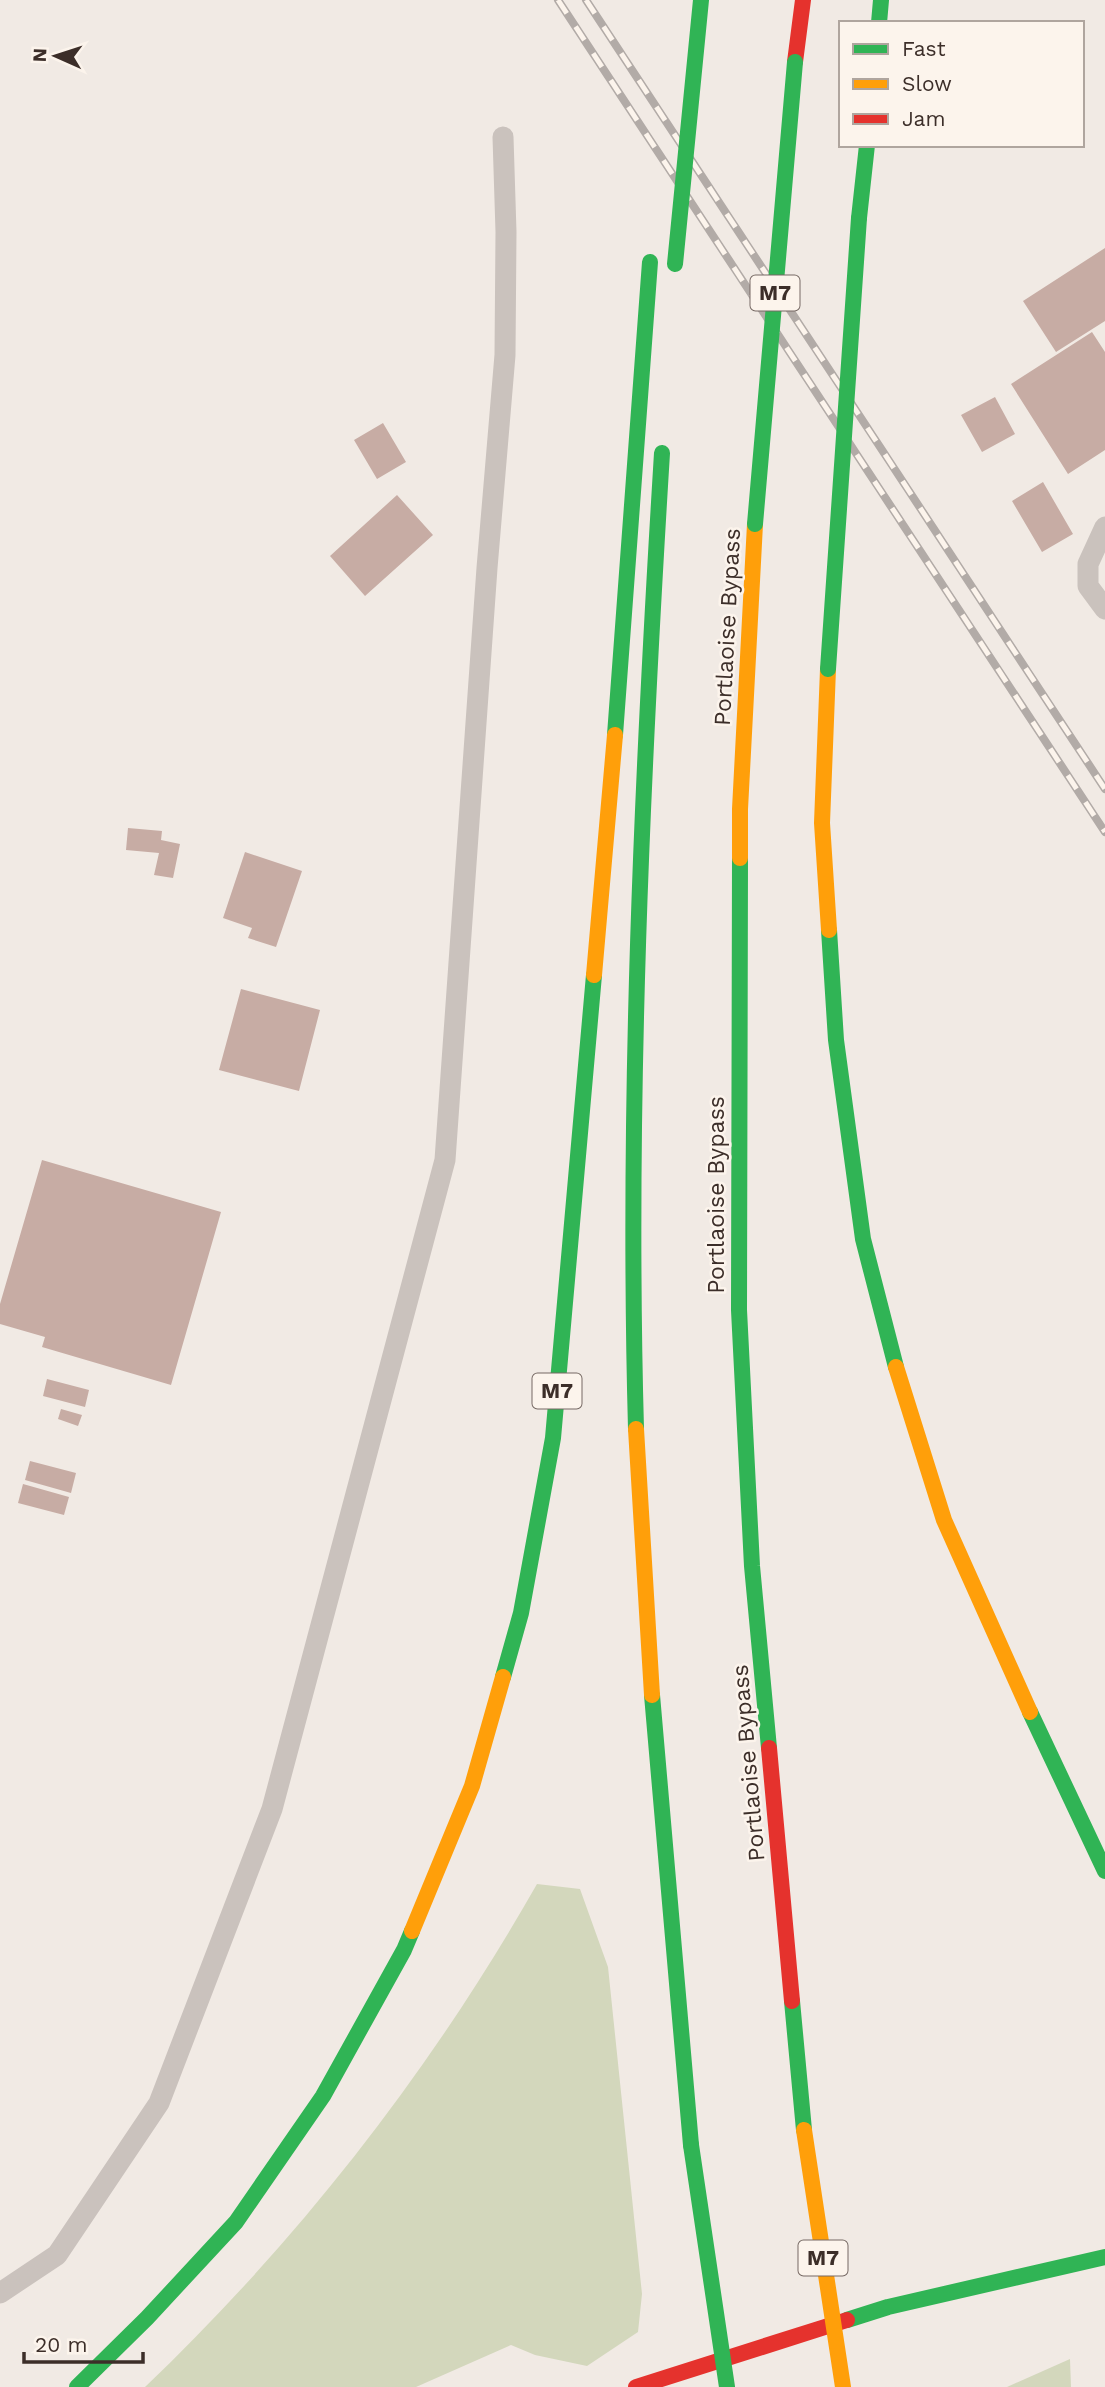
<svg xmlns="http://www.w3.org/2000/svg" width="1105" height="2387" font-family="'Work Sans',sans-serif">
<rect width="100%" height="100%" fill="#f1eae4"/>
<path fill="#d3d7bc" d="M537,1884L580,1889L608,1967L642,2294L638,2332L587,2366L535,2355L511,2345L416,2387H145C299,2240 432,2069 537,1884Z
M1070,2359L1071,2387H1007Z"/>
<path fill="#c7aca4" d="M1105,248V321L1056,352L1023,301Z
M1092,332L1105,352V450L1068,474L1011,384Z
M995,397L1015,434L982,452L961,415Z
M383,423L406,462L377,479L354,440Z
M1043,482L1073,534L1042,552L1012,501Z
M397,495L433,535L365,596L330,556Z
M128,828L162,831L161,840L180,844L173,878L154,875L159,853L126,850Z
M245,852L302,871L276,947L248,938L252,928L223,918Z
M241,989L320,1010L299,1091L219,1070Z
M42,1160L221,1212L171,1385L42,1347L45,1337L0,1324V1304Z
M47,1379L89,1390L85,1407L43,1396Z
M61,1409L82,1415L78,1426L58,1419Z
M30,1461L76,1473L71,1493L25,1480Z
M23,1484L69,1497L64,1515L18,1503Z"/>
<g fill="none" stroke-linecap="round" stroke-linejoin="round">
<path stroke="#cac2bd" stroke-width="21" d="M1105,527L1088,564V586L1105,609
M0,2293L57,2255L159,2103L272,1809L445,1160L487,568L505,355L506,232L503,137"/>
<path stroke="#30b455" stroke-width="16" d="M879,23L881,0
M859,218L867,145
M615,735L650,262
M740,858L739,1310L752,1566L769,1748
M829,930L836,1040L863,1239L896,1367
M636,1429C627,1103 642,778 662,453
M503,1677L521,1613L553,1438L594,975
M652,1695L691,2145
M1030,1712L1105,1871
M792,2001L804,2130
M847,2320L888,2307L1105,2257
M77,2387L147,2318L236,2222L323,2096L404,1950L412,1931"/>
<path stroke="#ff9f0a" stroke-width="16" d="M828,669L822,823L829,930
M740,858V809L755,524
M594,975L615,735
M896,1367L944,1520L1030,1712
M636,1429L652,1695
M412,1931L472,1786L503,1677"/>
<path stroke="#e5322d" stroke-width="16" d="M795,62L803,0
M769,1748L792,2001
M636,2387L847,2320"/>
<defs>
<path id="rail" d="M558,0L1105,832
M586,0L1105,789"/>
</defs>
<use href="#rail" stroke="#b2aba7" stroke-width="8"/>
<use href="#rail" stroke="#fcf4ec" stroke-width="5" stroke-dasharray="16" stroke-linecap="butt"/>
<path stroke="#30b455" stroke-width="16" d="M675,264L701,0
M755,524L795,62
M828,669L859,218
M691,2145L727,2387"/>
<path stroke="#ff9f0a" stroke-width="16" d="M804,2130L843,2387"/>
</g>
<g text-anchor="middle" stroke-width="5" stroke-linejoin="round" paint-order="stroke">
<g fill="#fcf4ec" stroke="#766964" stroke-width="2">
<rect x="750.5" y="275.5" width="49" height="35" rx="5"/>
<rect x="532.5" y="1373.5" width="49" height="35" rx="5"/>
<rect x="798.5" y="2240.5" width="49" height="35" rx="5"/>
</g>
<g font-size="21" font-weight="bold" fill="#3c2e29">
<text x="775" y="300">M7</text>
<text x="557" y="1398">M7</text>
<text x="823" y="2265">M7</text>
</g>
<g font-size="23" fill="#3c2e29" stroke="#fcf4ec">
<text transform="translate(727 627) rotate(-87)" y="8">Portlaoise Bypass</text>
<text transform="translate(716 1195) rotate(-90)" y="8">Portlaoise Bypass</text>
<text transform="translate(748 1763) rotate(-95)" y="8">Portlaoise Bypass</text>
</g>
</g>
<rect x="839" y="21" width="245" height="126" fill="#fcf4ec" stroke="#afa59e" stroke-width="2"/>
<rect x="853" y="44" width="35" height="10" fill="#30b455" stroke="#afa59e" stroke-width="2"/>
<text x="902" y="56" font-size="21" fill="#3c2e29">Fast</text>
<rect x="853" y="79" width="35" height="10" fill="#ff9f0a" stroke="#afa59e" stroke-width="2"/>
<text x="902" y="91" font-size="21" fill="#3c2e29">Slow</text>
<rect x="853" y="114" width="35" height="10" fill="#e5322d" stroke="#afa59e" stroke-width="2"/>
<text x="902" y="126" font-size="21" fill="#3c2e29">Jam</text>
<g transform="translate(56 56) rotate(273)" stroke="#fcf4ec" stroke-width="5" paint-order="stroke">
<path d="M0-5L12 26L0 18L-12 26Z" fill="#3c2e29"/>
<text y="-10" font-size="19" font-weight="bold" text-anchor="middle" fill="#3c2e29">N</text>
</g>
<path d="M24 2352v10h119v-10" fill="none" stroke="#3c2e29" stroke-width="3.5"/>
<text x="35" y="2352" font-size="21" fill="#3c2e29" stroke="#fcf4ec" stroke-width="5" paint-order="stroke">20 m</text>
</svg>
